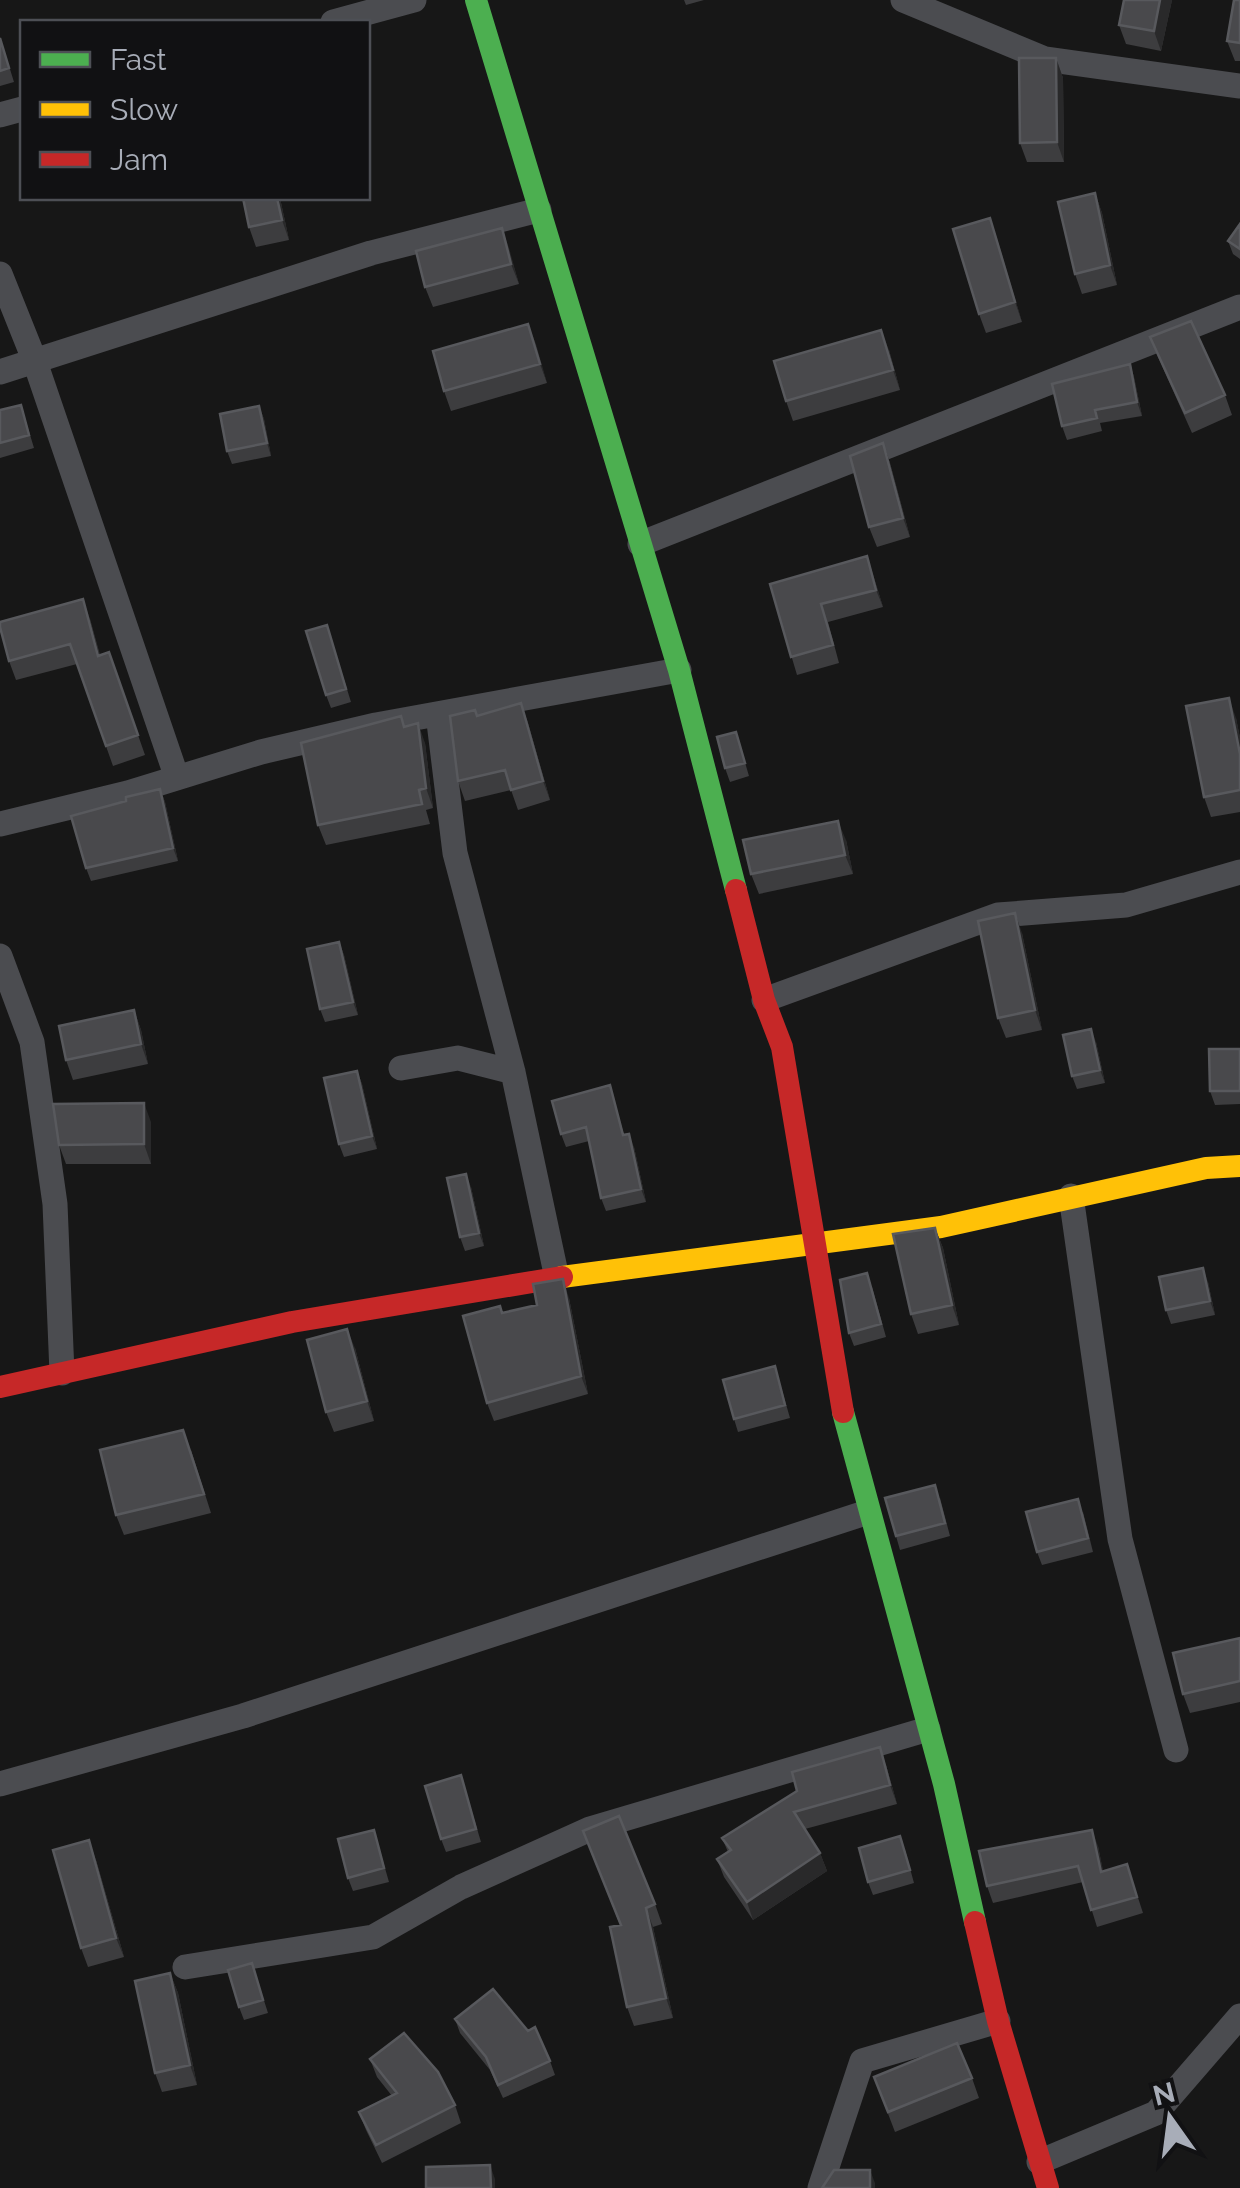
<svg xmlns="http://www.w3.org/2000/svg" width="1240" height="2188" font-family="Raleway,sans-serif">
<rect width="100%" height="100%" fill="#171717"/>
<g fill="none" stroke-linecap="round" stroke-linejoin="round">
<path stroke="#4b4c50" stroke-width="25" d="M903,0L1045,59L1240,86
M333,22L414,0
M0,115L22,109
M0,274L34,359L177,778
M0,372L371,253L539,210
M640,544L1240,307
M438,714L455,853L513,1072L557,1278
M0,824L128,793L261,752L376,725L679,670
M0,956L32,1042L55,1204L62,1373
M764,1000L998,915L1126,905L1240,872
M401,1068L458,1058L513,1072
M1071,1196L1120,1539L1176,1750
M0,1784L243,1716L865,1513
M185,1967L373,1937L461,1887L590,1829L928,1729
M1039,2162L1156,2113L1240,2016
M820,2188L862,2061L998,2021"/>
<path stroke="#4caf50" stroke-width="22" d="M476,0L679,670L736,890
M843,1412L944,1784L975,1922"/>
<path stroke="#ffc107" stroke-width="22" d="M562,1277L941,1227L1206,1168L1240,1166"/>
<path stroke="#c62828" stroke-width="22" d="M736,890L764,1000L782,1047L843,1412
M0,1387L292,1322L562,1277
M975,1922L998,2021L1048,2188"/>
</g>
<path fill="#3d3d3f" d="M684,0H704L686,5Z
M1124,0H1172L1161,51L1126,44L1119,25Z
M1240,0V61H1235L1227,41Z
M0,37L14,82L0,86Z
M1056,58L1063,78L1064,162H1027L1020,143Z
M1095,193L1102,213L1117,285L1082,294L1075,274Z
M243,198H280L289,240L256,247L249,227Z
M990,218L1022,322L986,333L979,314Z
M1240,224V259L1233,254L1228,241Z
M502,228L519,284L433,307L425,287Z
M528,324L547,383L451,411L444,391Z
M1150,337L1225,395L1232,415L1192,433L1158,357Z
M889,350L900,390L793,421L786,401Z
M1130,364L1134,377L1142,416L1100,423L1102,431L1067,440L1062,426Z
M21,405L34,448L0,458V410Z
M259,406L264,419L271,456L232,464L227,451Z
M883,443L890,463L910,537L877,547L869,527Z
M867,556L883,607L828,622L839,663L797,675L770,584Z
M90,619L100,655L109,652L145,755L113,766L77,664L16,680L9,661Z
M327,625L351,702L331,708L326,695Z
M521,703L528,723L550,800L518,810L511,790L465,801L458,781L478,716Z
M1236,718L1240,738V812L1211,817L1204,797Z
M405,726L425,743L433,808L426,810L430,824L326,845L318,825Z
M736,732L749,776L730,782L725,768Z
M160,789L165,802L178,861L91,881L86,868L126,801Z
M846,840L853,874L759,894L751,874Z
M1022,933L1042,1030L1006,1038L998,1018Z
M339,942L344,955L358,1015L325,1022L320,1009Z
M134,1010L141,1030L148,1064L73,1080L66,1060Z
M1096,1042L1105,1083L1077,1089L1072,1076Z
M1240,1049V1104L1215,1105L1210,1091Z
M357,1071L362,1084L377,1149L344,1157L339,1144Z
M610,1085L624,1135L634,1147L646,1202L606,1211L601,1198L589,1141L566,1147L561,1134Z
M151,1122V1164H66L59,1145Z
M471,1187L484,1246L465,1251L460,1237Z
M935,1228L943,1248L959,1325L918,1334L911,1314Z
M1208,1282L1215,1315L1171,1324L1166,1310Z
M872,1287L886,1337L854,1346L849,1333Z
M569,1298L588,1394L494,1421L487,1403L503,1313Z
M355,1348L374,1421L334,1432L326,1412Z
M775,1366L790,1418L738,1432L734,1419Z
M191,1450L211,1513L124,1535L116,1515Z
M940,1498L950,1536L900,1550L896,1536Z
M1083,1512L1093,1552L1042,1565L1037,1552Z
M1240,1638V1702L1190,1713L1183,1694Z
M886,1765L897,1804L805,1829L820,1853L827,1871L753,1920L724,1877L717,1859L728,1852L722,1838Z
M461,1775L481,1842L446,1852L441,1839Z
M374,1830L389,1882L353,1891L348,1878Z
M583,1831L655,1904L662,1924L653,1927L673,2018L634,2026L627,2007L620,1925Z
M1098,1846L1103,1872L1127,1864L1143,1913L1097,1927L1083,1882L993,1903L987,1886Z
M905,1850L914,1883L873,1895L868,1882Z
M96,1860L124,1957L88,1967L81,1948Z
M252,1963L268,2013L244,2020L239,2007Z
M170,1973L178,1993L197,2085L162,2092L155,2073Z
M455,2019L550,2061L555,2075L503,2098L490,2070L460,2033Z
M370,2059L455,2105L461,2123L382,2163L366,2130L359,2112L392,2096L377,2077Z
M874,2077L972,2078L979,2098L895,2132Z"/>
<path fill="#29292a" d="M1160,0H1172L1161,51L1154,31Z
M1056,58L1063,78L1064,162L1057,142Z
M1095,193L1102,213L1117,285L1110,265Z
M277,198H280L289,240L282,220Z
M990,218L997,238L1022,322L1015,302Z
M502,228L509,248L519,284L511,264Z
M528,324L536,344L547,383L540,364Z
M881,330L889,350L900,390L893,370Z
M1130,364L1134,377L1142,416L1137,402Z
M259,406L264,419L271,456L267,443Z
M883,443L890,463L910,537L903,518Z
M867,556L873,574L883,607L876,590Z
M83,599L90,619L105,676L98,656Z
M1229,698L1236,718L1240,738V754Z
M521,703L528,723L550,800L543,781Z
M418,723L425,743L433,808L426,788Z
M160,789L165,802L178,861L173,848Z
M838,821L846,840L853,874L845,855Z
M1015,913L1022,933L1042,1030L1035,1010Z
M339,942L344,955L358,1015L353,1002Z
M134,1010L141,1030L148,1064L141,1044Z
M1091,1029L1096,1042L1105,1083L1100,1070Z
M357,1071L362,1084L377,1149L372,1136Z
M144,1103L151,1122V1164L144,1144Z
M629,1134L634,1147L646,1202L641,1189Z
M466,1174L471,1187L484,1246L479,1233Z
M935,1228L943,1248L959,1325L952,1305Z
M1203,1268L1208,1282L1215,1315L1210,1301Z
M563,1279L569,1298L588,1394L581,1376Z
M347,1329L355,1348L374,1421L367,1401Z
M880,1747L886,1765L897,1804L890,1785Z
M1092,1830L1098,1846L1107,1889L1101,1872Z
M89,1840L96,1860L124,1957L116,1938Z
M820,1853L827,1871L753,1920L747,1902Z
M646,1908L653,1927L673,2018L666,1998Z
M170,1973L178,1993L197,2085L190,2065Z
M490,2165L495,2179V2188H491Z
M870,2170L875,2183V2188H870Z"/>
<path fill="#49494c" stroke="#58595d" stroke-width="2.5" d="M1124,0H1160L1154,31L1119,25Z
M1234,0H1240V43L1227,41Z
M0,38L9,68L0,71Z
M1019,58H1056L1057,142L1020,143Z
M1095,193L1110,265L1075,274L1058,202Z
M243,198H277L282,220L249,227Z
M990,218L1015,302L979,314L953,229Z
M1240,224V249L1228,241Z
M502,228L511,264L425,287L416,251Z
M1191,321L1225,395L1185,413L1150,337Z
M528,324L540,364L444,391L433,351Z
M881,330L893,370L786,401L774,361Z
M1130,364L1137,402L1095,410L1097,418L1062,426L1052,384Z
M21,405L29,435L0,443V410Z
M259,406L267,443L227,451L220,414Z
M883,443L903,518L869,527L850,456Z
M867,556L876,590L821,604L833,645L791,657L770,584Z
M83,599L98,656L109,652L138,735L106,746L70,644L9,661L0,627V622Z
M327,625L346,689L326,695L306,631Z
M1229,698L1240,754V790L1204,797L1186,706Z
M521,703L543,781L511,790L505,770L458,781L450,716L475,710L477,716Z
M401,716L404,727L418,723L426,788L419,790L422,804L318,825L301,743Z
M736,732L745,763L725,768L717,737Z
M160,789L173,848L86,868L71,816L126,801V797Z
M838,821L845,855L751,874L743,840Z
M1015,913L1035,1010L998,1018L978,921Z
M339,942L353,1002L320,1009L307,949Z
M134,1010L141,1044L66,1060L59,1026Z
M1091,1029L1100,1070L1072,1076L1063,1035Z
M1209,1049H1240V1091H1210Z
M357,1071L372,1136L339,1144L324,1078Z
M610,1085L623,1135L629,1134L641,1189L601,1198L586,1127L561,1134L552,1101Z
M144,1103V1144L59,1145L53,1104Z
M466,1174L479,1233L460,1237L447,1178Z
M935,1228L952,1305L911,1314L893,1234Z
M1203,1268L1210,1301L1166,1310L1159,1277Z
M867,1273L881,1324L849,1333L840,1280Z
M563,1279L581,1376L487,1403L463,1316L500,1306L502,1313L537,1305L533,1284Z
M347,1329L367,1401L326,1412L307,1340Z
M775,1366L785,1405L734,1419L723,1380Z
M183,1430L204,1494L116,1515L100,1450Z
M935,1485L945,1523L896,1536L885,1498Z
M1078,1499L1088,1538L1037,1552L1026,1512Z
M1240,1638V1681L1183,1694L1173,1653Z
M880,1747L890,1785L794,1812L820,1853L747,1902L717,1859L731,1850L722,1838L797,1791L792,1772Z
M461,1775L476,1829L441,1839L425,1786Z
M619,1816L655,1904L646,1908L666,1998L627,2007L610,1927L621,1925L583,1831Z
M374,1830L384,1868L348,1878L338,1839Z
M1092,1830L1101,1872L1127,1864L1137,1897L1091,1910L1078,1866L987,1886L979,1851Z
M900,1836L910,1870L868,1882L859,1848Z
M89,1840L116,1938L81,1948L53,1850Z
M252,1963L263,2000L239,2007L228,1970Z
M170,1973L190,2065L155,2073L135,1981Z
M493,1989L528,2031L535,2027L550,2061L498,2085L486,2057L455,2019Z
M404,2033L438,2072L455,2105L376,2145L359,2112L397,2093L370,2059Z
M957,2043L972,2078L888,2112L874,2077Z
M490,2165L491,2188H426V2167Z
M834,2170H870V2188H822Z"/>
<rect x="20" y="20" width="350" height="180" fill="#111113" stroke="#4d4f55" stroke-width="2.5"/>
<rect x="40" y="52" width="50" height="15" fill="#4caf50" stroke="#4d4f55" stroke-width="2.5"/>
<text x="110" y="70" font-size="30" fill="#a8adb8">Fast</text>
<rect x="40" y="102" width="50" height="15" fill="#ffc107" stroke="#4d4f55" stroke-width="2.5"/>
<text x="110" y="120" font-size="30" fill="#a8adb8">Slow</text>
<rect x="40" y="152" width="50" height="15" fill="#c62828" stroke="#4d4f55" stroke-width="2.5"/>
<text x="110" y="170" font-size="30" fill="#a8adb8">Jam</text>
<g transform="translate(1170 2118) rotate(346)" stroke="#111113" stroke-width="8" paint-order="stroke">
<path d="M0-8L18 38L0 25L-18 38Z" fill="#a8adb8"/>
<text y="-15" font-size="28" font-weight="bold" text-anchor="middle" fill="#a8adb8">N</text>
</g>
</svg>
